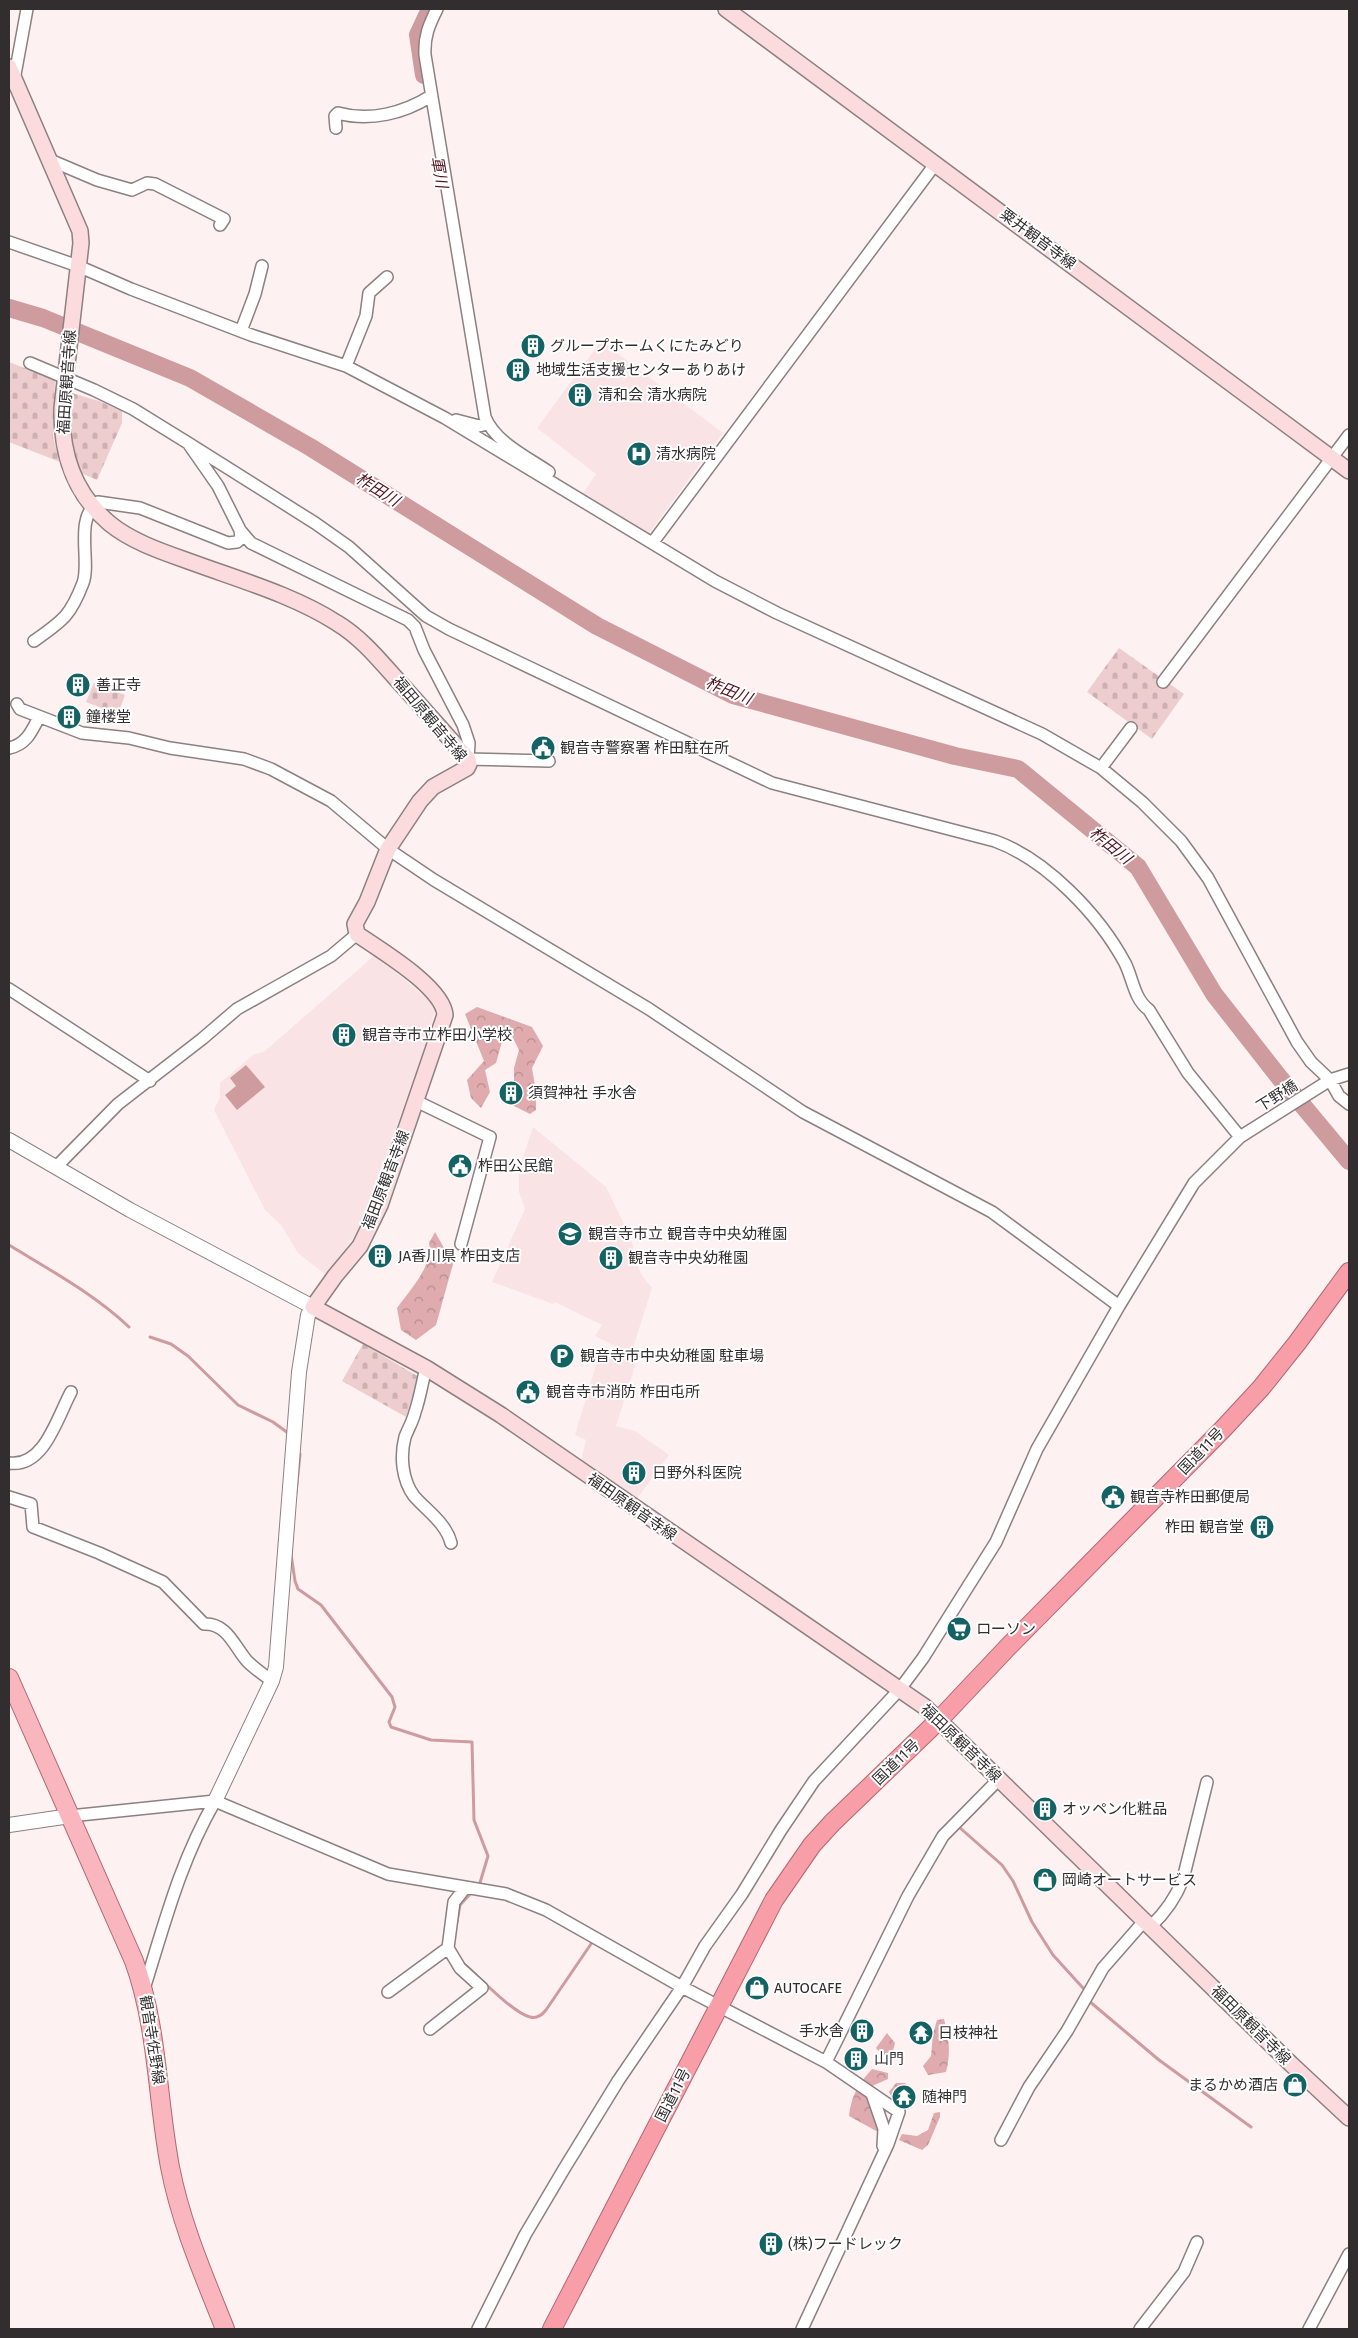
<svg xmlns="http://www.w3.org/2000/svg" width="1358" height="2338" font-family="'Fira Sans','Noto Sans JP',sans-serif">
<defs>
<pattern id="forest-crowns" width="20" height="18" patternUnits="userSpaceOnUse" patternTransform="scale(1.25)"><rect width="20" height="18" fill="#dfabae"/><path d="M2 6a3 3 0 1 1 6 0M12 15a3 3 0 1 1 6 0" fill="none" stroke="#b58c8e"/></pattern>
<pattern id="cemetery-stones" width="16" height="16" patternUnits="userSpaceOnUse" patternTransform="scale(1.25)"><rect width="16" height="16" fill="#eecdcf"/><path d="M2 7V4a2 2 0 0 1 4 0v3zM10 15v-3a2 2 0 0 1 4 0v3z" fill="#cdb0b2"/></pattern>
</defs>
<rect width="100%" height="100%" fill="#fef1f2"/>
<path fill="#f9e3e4" d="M601,341L723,433L647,536L582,495L596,474L537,428Z
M375,955L430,1001L435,1011L424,1049L362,1224L338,1260L325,1274L298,1253L281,1225L265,1210L214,1110L220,1097V1083L253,1055L265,1051Z
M533,1127L606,1187L623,1222L633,1246L634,1259L643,1277L652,1288L631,1354L595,1336L602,1325L555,1302L553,1304L492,1282L525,1209L519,1192V1170Z
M602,1345L636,1363L616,1426L635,1431L669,1455L636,1500L581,1462L586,1440L575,1435Z"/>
<path fill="url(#forest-crowns)" d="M477,1007L532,1027L543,1046L532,1068L536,1092V1110L530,1114L514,1106V1068L519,1050L510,1032L503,1038L496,1063L485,1070L490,1092L481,1108L471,1098L467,1080L484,1061L465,1014Z
M435,1232L453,1264L436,1325L416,1340L401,1330L397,1308C409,1291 434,1265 429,1243Z
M944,2019C949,2038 951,2053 946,2072L928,2075L923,2066L931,2056L933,2034L937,2020Z
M887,2033L895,2043L892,2055H882L876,2048Z
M872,2069L888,2073V2079L863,2090L871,2102L881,2127L878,2132L849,2116C851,2096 859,2083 872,2069Z
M896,2083H905C910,2089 916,2096 912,2104L893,2099L889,2092Z
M940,2112V2117L928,2145L922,2150L899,2140L902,2134L917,2136L928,2130L934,2113Z"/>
<path fill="url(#cemetery-stones)" d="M9,362L55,380L53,437L60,462L9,442Z
M72,393L99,401L122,411V423L97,480L81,473C71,442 70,425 72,393Z
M1119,648L1184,694L1152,739L1087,692Z
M94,683L125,695L118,714L86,702Z
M363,1344L419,1377L406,1417L342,1381Z"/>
<path fill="#ce9b9f" d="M246,1065L265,1087L237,1110L225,1095L236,1086L230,1078Z"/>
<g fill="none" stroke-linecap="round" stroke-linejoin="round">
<path stroke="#ce9b9f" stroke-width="3" d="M9,1245C50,1270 94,1294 129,1327
M150,1337L171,1344L188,1356L238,1405L273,1422L288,1433
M296,1493L300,1454
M291,1554L295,1581L298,1589L321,1605L392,1697L395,1707L389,1722L391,1727L431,1740L472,1742L474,1820L488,1856L479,1886
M959,1827L1002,1865L1013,1881L1032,1922L1053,1955L1083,1988
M456,1927L460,1905L473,1891
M463,1963C478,1976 513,2013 530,2017C537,2019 542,2015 546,2010L593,1941
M1089,2001L1159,2060L1251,2127"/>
<path stroke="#ce9b9f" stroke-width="18" d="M424,75L418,35L430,9
M9,308L43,318L190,378L310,447L597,626L733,695L955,756L1018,769L1138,867L1214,994L1279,1077L1349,1161"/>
<defs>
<path id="minor" d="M437,9C429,25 424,36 425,55L485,417C495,442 527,457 549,472
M14,80L27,9
M336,128L335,116L338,113C370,122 404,113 431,96
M50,160L97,180L132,190L147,183L155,184L224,219L220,225
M9,242L78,266L131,289L251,335L346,366L445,418L715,581L777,613L1042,734L1101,768L1142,802L1181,841L1208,878L1297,1042L1311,1062L1330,1080L1339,1096L1349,1104
M241,331L255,294L262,266
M30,363L94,390L133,409L188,443L218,486L240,530L251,543L408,620L415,627L424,650L463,725L469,743L468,759L549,761
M346,366L366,316L369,293L387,277
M456,420L479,426L488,424
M188,443L315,523L349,547L426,616L449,629L772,783L995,841C1047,860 1099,915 1125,963C1133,979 1134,999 1149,1010L1188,1073L1240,1137
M653,542L936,163
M34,641C62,621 70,617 83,583C91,562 74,518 98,502L140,508L228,543L237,542L241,538L240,530
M1163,682L1349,435
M17,704L20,709L82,733L129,738L170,748L244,759L271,769L331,801L388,849L434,880L649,1009L803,1112L992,1212L1119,1306
M9,748C26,745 32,731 39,717
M1101,768L1131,728
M9,989L150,1081
M416,1101L490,1137L461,1244
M56,1167L118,1104L202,1039L237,1009L331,956L357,934
M426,1368C422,1383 420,1398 415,1412C413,1421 408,1429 405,1437C400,1456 402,1480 414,1496C427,1511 446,1523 451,1543
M9,1463C44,1468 57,1418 71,1392
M9,1497L31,1504L33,1527L99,1553L163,1582L204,1624C227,1623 234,1646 247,1661C255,1669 264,1675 272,1681
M70,1816L215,1801L388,1874L506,1894L546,1910L682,1987L826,2062L899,2112L888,2144L802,2329
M1151,1926C1165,1913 1176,1897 1183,1879L1207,1782
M144,1989C165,1922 180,1862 215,1801
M388,1992L448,1948
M430,2029L482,1988L460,1968L448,1948L454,1902L465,1888
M826,2062L908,1896L943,1836L999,1779
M872,2094L884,2129L883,2146
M1001,2140L1029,2087L1067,2031L1103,1968L1145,1920
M478,2329L525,2235L564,2169L618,2081L682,1987L705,1946L742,1894L781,1830L814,1781L900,1689L923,1658L957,1604L996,1542L1037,1449L1119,1306L1194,1183L1240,1137L1330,1080L1349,1074
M1140,2329L1184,2272L1197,2242
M1309,2329L1349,2254"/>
<path id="tertiary" d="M9,1140L130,1210L313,1307L308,1315L299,1372L276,1667L272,1681L215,1801
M9,1825L70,1816"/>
<path id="secondary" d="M726,9L1349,471
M9,67L80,231L81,243L62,408C61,453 73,492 109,523C132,542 163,552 191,562C240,580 293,595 337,623C362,638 381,662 400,683C423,708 445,734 468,759L469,764L467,768L433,787L420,801L388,849L367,902L355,924L357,934C380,950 443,987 445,1015L380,1205L360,1246L335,1276L313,1307L426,1368L501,1415L925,1707L1291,2064L1349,2118"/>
<path id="primary" d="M9,1678L134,1961C158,2028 157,2098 170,2167C181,2224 204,2276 225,2329"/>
<path id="trunk" d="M552,2329L774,1900L812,1845L832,1823L939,1720L1007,1648L1223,1429L1261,1388L1297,1343L1349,1272"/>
</defs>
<use href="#minor" stroke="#8c8081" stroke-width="14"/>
<use href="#tertiary" stroke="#8c8081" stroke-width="16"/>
<use href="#secondary" stroke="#8c8081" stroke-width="18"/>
<use href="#primary" stroke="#b1676f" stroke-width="20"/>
<use href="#trunk" stroke="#b1676f" stroke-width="20"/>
<use href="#minor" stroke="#fff" stroke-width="11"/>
<use href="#tertiary" stroke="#fff" stroke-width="14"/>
<use href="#secondary" stroke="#fcdbde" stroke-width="15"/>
<use href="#primary" stroke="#fab6be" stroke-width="18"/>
<use href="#trunk" stroke="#f89ea8" stroke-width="18"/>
</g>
<defs>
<symbol id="building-disc" viewBox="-11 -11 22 22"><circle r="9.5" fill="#136364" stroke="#fff"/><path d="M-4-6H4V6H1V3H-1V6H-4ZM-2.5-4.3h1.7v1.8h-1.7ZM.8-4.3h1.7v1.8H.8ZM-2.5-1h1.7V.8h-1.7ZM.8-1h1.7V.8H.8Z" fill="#fff"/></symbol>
<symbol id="hospital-disc" viewBox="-11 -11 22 22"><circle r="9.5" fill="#136364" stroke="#fff"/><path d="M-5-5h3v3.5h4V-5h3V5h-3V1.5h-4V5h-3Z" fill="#fff"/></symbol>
<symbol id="civic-disc" viewBox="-11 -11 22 22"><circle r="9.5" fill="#136364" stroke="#fff"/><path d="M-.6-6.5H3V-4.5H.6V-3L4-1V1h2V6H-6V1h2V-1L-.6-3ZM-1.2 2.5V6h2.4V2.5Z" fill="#fff"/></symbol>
<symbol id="school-disc" viewBox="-11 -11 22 22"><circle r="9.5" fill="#136364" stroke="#fff"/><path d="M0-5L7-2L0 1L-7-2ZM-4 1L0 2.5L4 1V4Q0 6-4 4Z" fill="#fff"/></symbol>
<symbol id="parking-disc" viewBox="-11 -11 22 22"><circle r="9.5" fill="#136364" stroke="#fff"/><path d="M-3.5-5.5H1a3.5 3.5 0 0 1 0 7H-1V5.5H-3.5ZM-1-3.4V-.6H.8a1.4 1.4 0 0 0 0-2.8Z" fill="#fff"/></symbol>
<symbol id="supermarket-disc" viewBox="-11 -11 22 22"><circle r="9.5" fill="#136364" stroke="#fff"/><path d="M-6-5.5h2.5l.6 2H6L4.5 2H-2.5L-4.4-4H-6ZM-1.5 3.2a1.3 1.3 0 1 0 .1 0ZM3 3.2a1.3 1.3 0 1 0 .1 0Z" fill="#fff"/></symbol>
<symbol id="shop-disc" viewBox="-11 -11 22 22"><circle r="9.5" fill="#136364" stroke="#fff"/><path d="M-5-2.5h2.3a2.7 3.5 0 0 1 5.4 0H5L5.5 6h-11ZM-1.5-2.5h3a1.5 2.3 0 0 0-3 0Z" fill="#fff"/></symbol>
<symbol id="temple-disc" viewBox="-11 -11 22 22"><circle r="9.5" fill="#136364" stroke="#fff"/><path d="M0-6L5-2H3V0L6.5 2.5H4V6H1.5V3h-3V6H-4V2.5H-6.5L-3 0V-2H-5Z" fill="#fff"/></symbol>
</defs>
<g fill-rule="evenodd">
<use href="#building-disc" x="519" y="332" width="28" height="28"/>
<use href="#building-disc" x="504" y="356" width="28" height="28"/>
<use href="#building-disc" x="566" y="381" width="28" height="28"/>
<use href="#hospital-disc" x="625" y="440" width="28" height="28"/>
<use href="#building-disc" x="64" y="671" width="28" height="28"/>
<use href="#building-disc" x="55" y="703" width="28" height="28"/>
<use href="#civic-disc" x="529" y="734" width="28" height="28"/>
<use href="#building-disc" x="330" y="1021" width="28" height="28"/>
<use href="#building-disc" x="497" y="1079" width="28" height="28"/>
<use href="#civic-disc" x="446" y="1152" width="28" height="28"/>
<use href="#school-disc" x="556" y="1220" width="28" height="28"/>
<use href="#building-disc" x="366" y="1242" width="28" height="28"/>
<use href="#building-disc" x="597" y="1244" width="28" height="28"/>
<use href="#parking-disc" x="548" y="1342" width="28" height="28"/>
<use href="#civic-disc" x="514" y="1378" width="28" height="28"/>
<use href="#building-disc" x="620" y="1459" width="28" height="28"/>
<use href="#civic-disc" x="1099" y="1483" width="28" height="28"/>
<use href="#building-disc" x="1248" y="1513" width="28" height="28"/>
<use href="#supermarket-disc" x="945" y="1615" width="28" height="28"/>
<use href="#building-disc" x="1031" y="1795" width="28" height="28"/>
<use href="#shop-disc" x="1031" y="1866" width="28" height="28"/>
<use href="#shop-disc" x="743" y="1974" width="28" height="28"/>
<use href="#building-disc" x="848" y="2017" width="28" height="28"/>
<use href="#temple-disc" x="907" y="2019" width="28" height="28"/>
<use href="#building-disc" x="842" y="2045" width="28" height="28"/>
<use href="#shop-disc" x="1281" y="2071" width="28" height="28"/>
<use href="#temple-disc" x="890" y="2083" width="28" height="28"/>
<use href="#building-disc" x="757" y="2230" width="28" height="28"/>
</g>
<g text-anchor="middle" stroke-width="4" stroke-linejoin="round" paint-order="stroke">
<g font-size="15" fill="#322d2e" stroke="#fff">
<text transform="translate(1038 239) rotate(37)" y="5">粟井観音寺線</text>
<text transform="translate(67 382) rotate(-86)" y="5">福田原観音寺線</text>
<text transform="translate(430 719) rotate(50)" y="5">福田原観音寺線</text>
<text transform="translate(1277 1096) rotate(-32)" y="5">下野橋</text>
<text transform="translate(386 1180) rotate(-69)" y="5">福田原観音寺線</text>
<text transform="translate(1201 1451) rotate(-46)" y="5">国道11号</text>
<text transform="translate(632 1507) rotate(35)" y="5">福田原観音寺線</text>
<text transform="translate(961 1743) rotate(44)" y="5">福田原観音寺線</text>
<text transform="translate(896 1762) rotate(-44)" y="5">国道11号</text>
<text transform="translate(1251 2025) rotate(45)" y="5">福田原観音寺線</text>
<text transform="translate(152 2040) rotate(81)" y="5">観音寺佐野線</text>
<text transform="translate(673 2095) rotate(-63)" y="5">国道11号</text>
</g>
<g font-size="15" fill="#322d2e" stroke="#fff" text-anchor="start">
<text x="550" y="351">グループホームくにたみどり</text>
<text x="536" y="375">地域生活支援センターありあけ</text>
<text x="598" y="400">清和会 清水病院</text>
<text x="656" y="459">清水病院</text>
<text x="96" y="690">善正寺</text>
<text x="86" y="722">鐘楼堂</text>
<text x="560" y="753">観音寺警察署 柞田駐在所</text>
<text x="362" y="1040">観音寺市立柞田小学校</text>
<text x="528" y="1098">須賀神社 手水舎</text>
<text x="478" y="1171">柞田公民館</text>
<text x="588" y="1239">観音寺市立 観音寺中央幼稚園</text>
<text x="398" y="1261">JA香川県 柞田支店</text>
<text x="628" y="1263">観音寺中央幼稚園</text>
<text x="580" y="1361">観音寺市中央幼稚園 駐車場</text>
<text x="546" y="1397">観音寺市消防 柞田屯所</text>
<text x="652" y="1478">日野外科医院</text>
<text x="1130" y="1502">観音寺柞田郵便局</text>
<text x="1244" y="1532" text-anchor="end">柞田 観音堂</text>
<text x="976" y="1634">ローソン</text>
<text x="1062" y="1814">オッペン化粧品</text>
<text x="1062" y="1885">岡崎オートサービス</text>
<text x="774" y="1993">AUTOCAFE</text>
<text x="844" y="2036" text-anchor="end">手水舎</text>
<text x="938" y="2038">日枝神社</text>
<text x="874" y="2064">山門</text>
<text x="1278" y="2090" text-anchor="end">まるかめ酒店</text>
<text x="922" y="2102">随神門</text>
<text x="788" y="2249">(株)フードレック</text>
</g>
<g font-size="16" font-style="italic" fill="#51141f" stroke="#fff">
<text transform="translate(440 172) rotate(80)" y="6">軍川</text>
<text transform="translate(378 489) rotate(32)" y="6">柞田川</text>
<text transform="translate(729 690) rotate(22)" y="6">柞田川</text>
<text transform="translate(1111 845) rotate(39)" y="6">柞田川</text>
</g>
</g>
<rect width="1358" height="2338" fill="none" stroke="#322d2e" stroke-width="20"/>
</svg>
